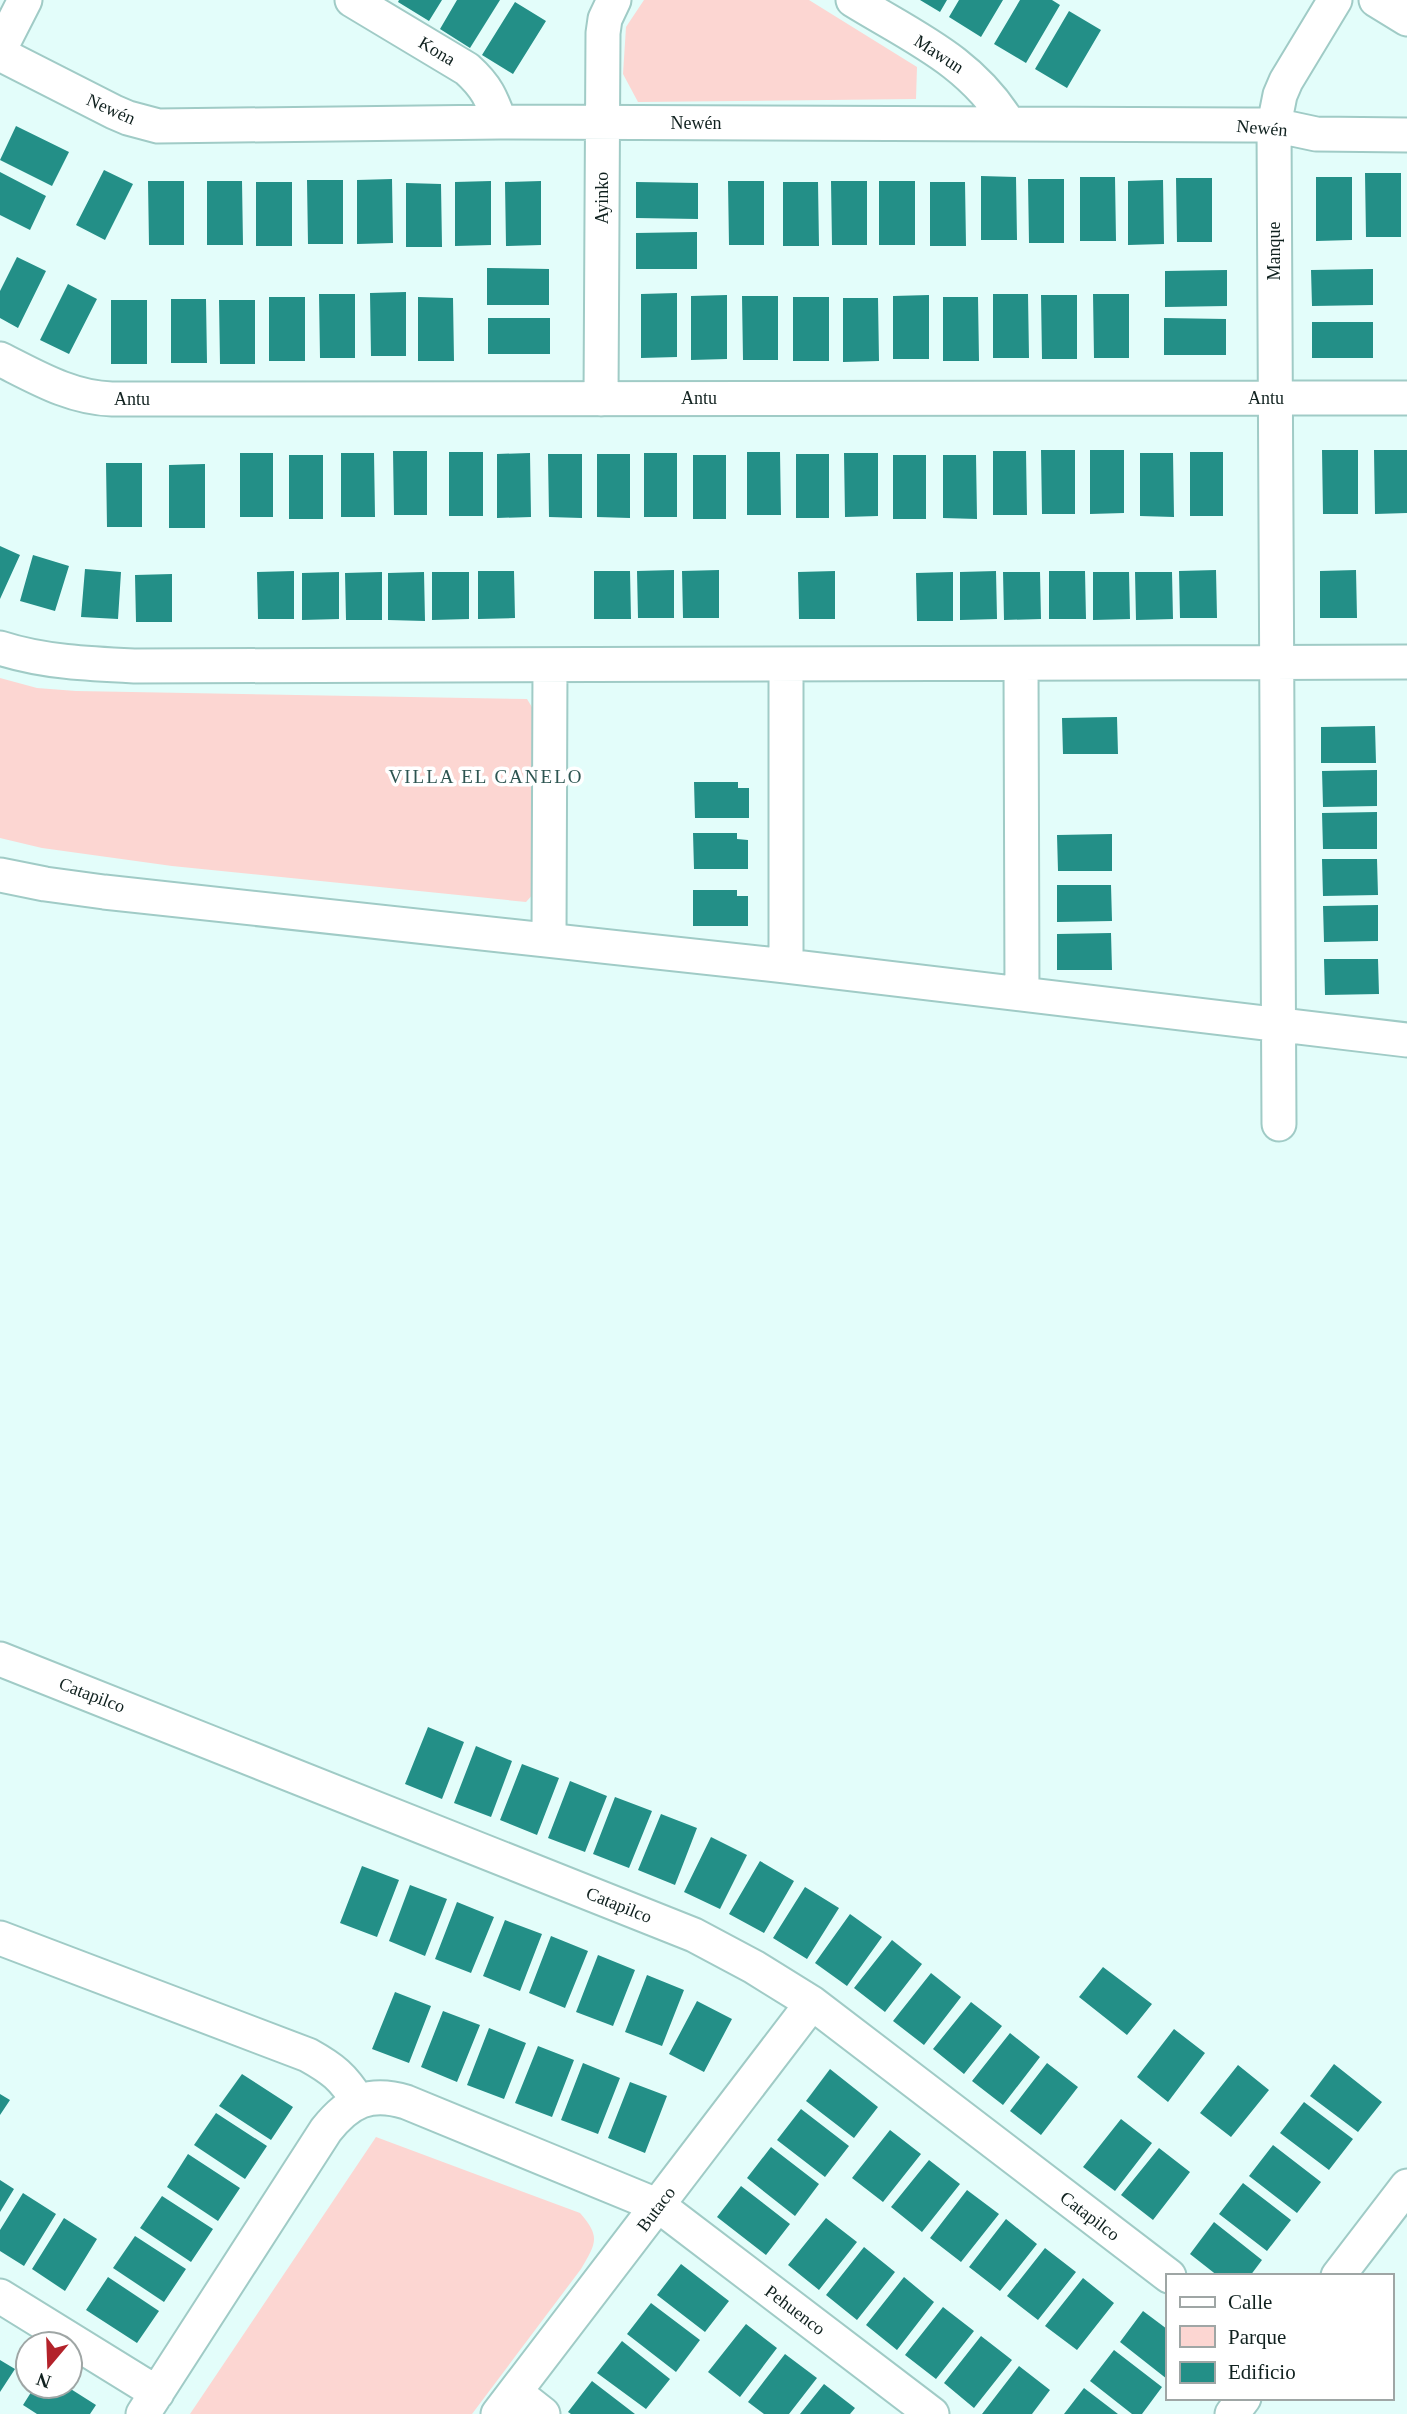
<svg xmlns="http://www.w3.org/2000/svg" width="1407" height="2414" font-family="'Times New Roman',serif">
<rect width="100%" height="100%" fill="#e3fdfa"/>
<path fill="#fcd6d2" d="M644,0H809L917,67L916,99L638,102L623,74L626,27Z
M0,678L37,688L76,691L527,699L535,712V892L526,902L172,866L42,848L0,838Z
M376,2137L580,2213C601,2237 596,2243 581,2269L472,2414H190Z"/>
<path fill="#238f87" d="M399,0H442L429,21L398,2Z
M457,0H500L470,48L440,29Z
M920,0H947L940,12Z
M959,0H1003L981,37L949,17Z
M1020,0H1052L1060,5L1026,63L994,44Z
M515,2L546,21L513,74L482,55Z
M1069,11L1101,30L1067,88L1035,69Z
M16,126L69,152L52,186L0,160Z
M104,170L133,184L105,240L76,225Z
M0,172L46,196L30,230L0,215Z
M1365,173H1401V237H1366Z
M981,176L1016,177L1017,240H981Z
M1080,177H1115L1116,241H1080Z
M1316,177H1352V240L1316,241Z
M1176,178H1212V242H1177Z
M392,179L393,243L357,244V180Z
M1028,179H1064V243H1029Z
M307,180H343V244H308Z
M1163,180L1164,244L1128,245V181Z
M148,181H184V245H149Z
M207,181H242L243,245H207Z
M491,181V245L455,246V182Z
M541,181V245L506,246L505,182Z
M728,181H764V245H729Z
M831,181H867V245H832Z
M879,181H915V245H879Z
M256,182H292V246H256Z
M636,182L698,183V219L636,218Z
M783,182H818L819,246H783Z
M930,182H965L966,246H930Z
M406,183L441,184L442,247H406Z
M697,232V269H636V233Z
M17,257L46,271L18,328L0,318V291Z
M487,268L549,269V305H487Z
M1373,269V305L1312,306L1311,270Z
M1227,270V306L1165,307V271Z
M68,284L97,299L69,354L40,340Z
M406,292V356H371L370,293Z
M677,293V357L641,358V294Z
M319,294H355V358H320Z
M993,294H1028L1029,358H993Z
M1093,294H1129V358H1094Z
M727,295V359L691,360V296Z
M929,295V359H893V296Z
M1041,295H1077V359H1042Z
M742,296H778V360H743Z
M269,297H305V361H269Z
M418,297L453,298L454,361H418Z
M793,297H829V361H793Z
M943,297H978L979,361H943Z
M843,298H878L879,361L843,362Z
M171,299H206L207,363H171Z
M111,300H147V364H111Z
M219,300H255V364H220Z
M488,318H550V354H488Z
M1164,318L1226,319V355H1164Z
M1312,322H1373V358H1312Z
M1041,450H1075V514H1042Z
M1090,450H1124V513L1090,514Z
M1322,450H1358V514H1323Z
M1374,450H1407V513L1375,514Z
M393,451H427V515H394Z
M993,451H1026L1027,515H993Z
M449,452H483V516H449Z
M747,452H780L781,515H747Z
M1190,452H1223V516H1190Z
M240,453H273V517H240Z
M341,453H374L375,517H341Z
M530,453L531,517L497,518V454Z
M644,453H677V517H644Z
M844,453H878V516L845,517Z
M1140,453H1173L1174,517L1140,516Z
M548,454H582V518L549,517Z
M597,454H630V518L597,517Z
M796,454H829V518H796Z
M289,455H323V519H289Z
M693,455H726V519H693Z
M893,455H926V519H893Z
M943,455H976L977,519L943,518Z
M106,463H142V527H107Z
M205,464V528H169V465Z
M0,546L20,555L0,599Z
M33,555L69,566L55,611L20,601Z
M85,569L121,572L118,619L81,617Z
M674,570V618H638L637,571Z
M719,570V618H683L682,571Z
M1216,570L1217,618H1180L1179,571Z
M1356,570L1357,618H1320V571Z
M294,571V619H258L257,572Z
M478,571H514L515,618L478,619Z
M594,571H630L631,619H594Z
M835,571V619H799L798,572Z
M996,571L997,619L960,620V572Z
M1049,571H1085L1086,619H1049Z
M339,572V619L302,620V573Z
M382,572V620H346L345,573Z
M424,572L425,621L388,620V573Z
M432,572H469V619L432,620Z
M953,572V621H917L916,573Z
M1003,572H1040L1041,619L1004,620Z
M1093,572H1129L1130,619L1093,620Z
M1135,572H1172L1173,619L1136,620Z
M172,574V622H136L135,575Z
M1117,717L1118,754H1063L1062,718Z
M1375,726L1376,763H1321V727Z
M1377,770V806L1323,807L1322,771Z
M694,782H738V788H749V818H695Z
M1377,812V849H1323L1322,813Z
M693,833H737V839L748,840V869H694Z
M1112,834V871H1058L1057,835Z
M1322,859H1377L1378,895L1323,896Z
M1057,885H1111L1112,921L1057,922Z
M693,890H737V896H748V926H693Z
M1378,905V941L1324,942L1323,906Z
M1111,933L1112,970H1057V934Z
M1324,959H1378L1379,994L1325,995Z
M428,1727L464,1742L442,1799L405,1784Z
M476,1746L512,1761L491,1817L454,1803Z
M522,1764L559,1778L537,1835L500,1820Z
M570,1781L607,1796L585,1852L548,1838Z
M615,1797L652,1811L629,1868L593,1854Z
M661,1814L697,1828L675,1885L638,1870Z
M711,1837L747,1855L720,1909L684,1892Z
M760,1861L794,1881L764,1933L729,1914Z
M362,1866L399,1880L377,1937L340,1923Z
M410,1885L447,1899L425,1956L389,1941Z
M805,1887L839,1908L807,1959L773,1938Z
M457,1902L494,1917L471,1973L435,1959Z
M850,1914L882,1937L847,1986L815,1963Z
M505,1920L542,1934L520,1991L483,1976Z
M551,1936L588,1951L565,2008L529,1993Z
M892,1940L922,1964L885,2012L854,1988Z
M598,1955L635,1970L613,2026L576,2012Z
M1103,1967L1152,2004L1127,2035L1079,1997Z
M931,1973L961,1997L924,2045L893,2021Z
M647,1975L684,1990L662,2046L625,2032Z
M395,1992L431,2006L409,2063L372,2049Z
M697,2001L732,2019L704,2072L669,2054Z
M971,2002L1002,2026L964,2074L933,2049Z
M443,2011L480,2025L457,2082L421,2067Z
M489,2028L526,2043L504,2099L467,2085Z
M1174,2029L1205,2053L1168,2102L1137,2077Z
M1010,2033L1040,2057L1003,2105L972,2081Z
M538,2046L574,2060L552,2117L515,2103Z
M583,2063L620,2078L598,2134L561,2120Z
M1047,2063L1078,2087L1041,2135L1010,2111Z
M1334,2064L1382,2102L1358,2132L1310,2096Z
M1238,2065L1269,2090L1231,2137L1200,2113Z
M830,2069L878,2107L854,2138L806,2101Z
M242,2074L293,2107L271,2140L219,2106Z
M630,2082L667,2096L645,2153L608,2138Z
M0,2094L10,2100L0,2115Z
M1304,2102L1353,2139L1329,2170L1280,2133Z
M801,2109L849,2146L825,2177L777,2140Z
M216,2113L267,2146L245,2179L194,2145Z
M1121,2119L1152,2143L1115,2191L1083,2167Z
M890,2130L921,2154L883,2202L852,2178Z
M1273,2145L1321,2182L1297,2213L1249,2176Z
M771,2147L819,2184L795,2216L747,2178Z
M1159,2148L1190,2172L1153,2220L1121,2195Z
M188,2154L240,2188L218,2221L167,2187Z
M929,2160L960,2184L922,2232L891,2207Z
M0,2180L14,2189L0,2212Z
M1243,2183L1291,2220L1267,2251L1219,2214Z
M741,2186L790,2224L766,2255L717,2217Z
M967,2190L999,2214L961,2262L930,2238Z
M23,2193L56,2214L24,2266L0,2251V2230Z
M162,2196L213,2229L191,2262L140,2228Z
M64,2218L97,2239L65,2291L32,2269Z
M826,2218L857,2242L819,2290L788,2265Z
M1006,2219L1037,2244L1000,2291L969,2267Z
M1214,2222L1262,2260L1250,2276H1218L1190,2254Z
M135,2236L186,2269L164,2302L113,2268Z
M864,2247L895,2272L857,2320L826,2295Z
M1045,2248L1076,2272L1038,2320L1007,2296Z
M681,2264L729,2301L705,2332L657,2295Z
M108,2277L159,2311L137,2343L86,2310Z
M904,2277L934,2302L897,2350L866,2325Z
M1083,2278L1114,2303L1077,2350L1045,2326Z
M651,2303L700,2340L676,2372L627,2334Z
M943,2307L974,2331L936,2379L905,2355Z
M1143,2311L1167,2329V2379L1120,2342Z
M746,2324L777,2348L740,2397L708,2372Z
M981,2336L1012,2360L974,2408L944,2383Z
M622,2341L670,2379L646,2409L597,2373Z
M1114,2350L1162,2387L1142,2414H1132L1090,2381Z
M785,2354L817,2378L789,2414H764L748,2402Z
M0,2360L15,2369L0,2392Z
M1019,2366L1050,2390L1032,2414H982Z
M592,2381L635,2414H571L568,2412Z
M824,2384L855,2408L850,2414H800Z
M35,2386H66L96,2405L90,2414H37L23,2405Z
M1084,2388L1118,2414H1064Z"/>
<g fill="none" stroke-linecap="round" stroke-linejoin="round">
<defs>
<path id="minor" d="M352,0L467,69C487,87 491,98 500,122
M853,0C913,37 971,61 1009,124
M1376,0L1407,19
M0,49L25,0
M0,54L114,112L128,118L158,126L500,122L1248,125H1274L1316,134L1407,135
M0,359C36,377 71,398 112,399L1407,398
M601,399L603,33L605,19L614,0
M0,648C43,662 90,664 135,666L1407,662
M1021,664L1022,994
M0,875L45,884L104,892L786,966L1407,1040
M549,939L550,665
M786,966V665
M1279,1124L1274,125L1280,95L1286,81L1335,0
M0,1659L694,1935L754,1967L812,2003L1169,2276
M0,1938L308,2055C333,2069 343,2077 358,2101
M1338,2276L1407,2186
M0,2296L157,2393
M515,2392L543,2414
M143,2414L326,2130C349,2101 370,2091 406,2102L659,2206L932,2414
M498,2414L812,2003
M1232,2414L1244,2398"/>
</defs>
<use href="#minor" stroke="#a0cbc6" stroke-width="37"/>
<use href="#minor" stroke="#fff" stroke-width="33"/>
</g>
<g text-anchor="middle" stroke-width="7" stroke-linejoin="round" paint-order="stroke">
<g font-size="18" fill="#10211f" stroke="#fff">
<text transform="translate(437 51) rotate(31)" y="6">Kona</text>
<text transform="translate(939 54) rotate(33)" y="6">Mawun</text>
<text transform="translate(111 109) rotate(24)" y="6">Newén</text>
<text x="696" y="129">Newén</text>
<text transform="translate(1262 128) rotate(5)" y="6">Newén</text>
<text transform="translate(602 198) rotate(-90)" y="6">Ayinko</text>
<text transform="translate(1274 251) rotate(-90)" y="6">Manque</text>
<text x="699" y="404">Antu</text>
<text x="1266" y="404">Antu</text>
<text x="132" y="405">Antu</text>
<text transform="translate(92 1695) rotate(21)" y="6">Catapilco</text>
<text transform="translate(619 1905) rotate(22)" y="6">Catapilco</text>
<text transform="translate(656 2209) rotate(-53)" y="6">Butaco</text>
<text transform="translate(1090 2216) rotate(37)" y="6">Catapilco</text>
<text transform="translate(795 2310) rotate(37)" y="6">Pehuenco</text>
</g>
<g font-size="19" letter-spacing="2" fill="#2d5551" stroke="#fff">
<text x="486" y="783">VILLA EL CANELO</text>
</g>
</g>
<rect x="1166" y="2274" width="228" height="126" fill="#ffffff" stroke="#9fa6a5" stroke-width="2"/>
<rect x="1180" y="2297" width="35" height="10" fill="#ffffff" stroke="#9fa6a5" stroke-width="2"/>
<text x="1228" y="2309" font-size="21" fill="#10211f">Calle</text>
<rect x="1180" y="2326" width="35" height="21" fill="#fcd6d2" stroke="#9fa6a5" stroke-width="2"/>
<text x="1228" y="2344" font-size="21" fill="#10211f">Parque</text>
<rect x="1180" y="2362" width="35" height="21" fill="#238f87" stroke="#9fa6a5" stroke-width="2"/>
<text x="1228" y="2379" font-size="21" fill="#10211f">Edificio</text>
<g transform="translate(49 2365) rotate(199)"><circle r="33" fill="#ffffff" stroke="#9fa6a5" stroke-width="2"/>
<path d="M0-5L12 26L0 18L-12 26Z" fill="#b3222a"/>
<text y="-10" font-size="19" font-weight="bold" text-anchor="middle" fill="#10211f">N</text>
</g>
</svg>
